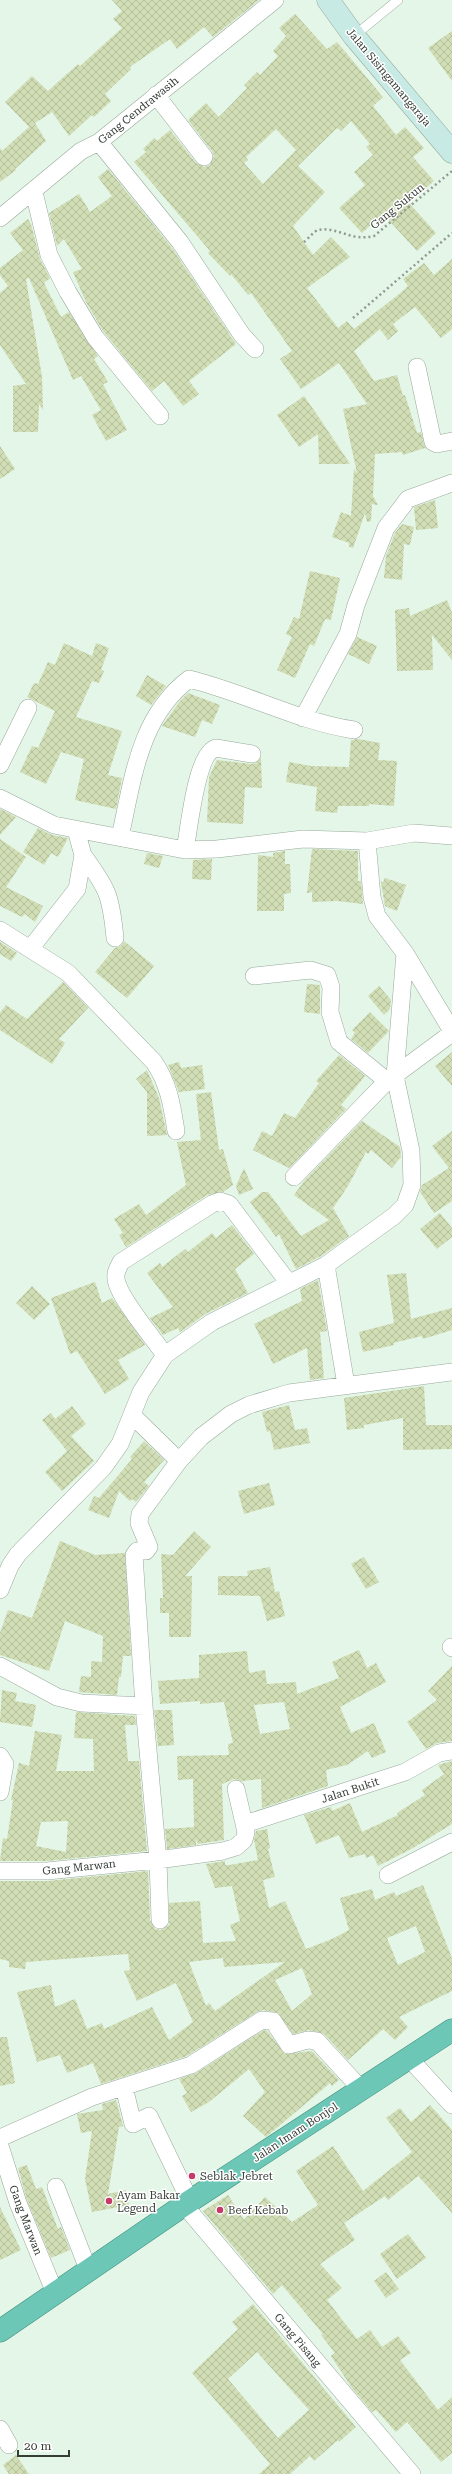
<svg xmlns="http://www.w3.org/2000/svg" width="452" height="2474" font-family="'Roboto Serif',serif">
<defs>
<pattern id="building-cross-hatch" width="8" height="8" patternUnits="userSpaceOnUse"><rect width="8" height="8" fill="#d1ddb4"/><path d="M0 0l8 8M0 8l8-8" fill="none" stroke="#b4bf9b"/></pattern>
</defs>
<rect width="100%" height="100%" fill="#e4f6e7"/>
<path fill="url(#building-cross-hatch)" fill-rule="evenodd" d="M112,0H259L213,37L204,27L177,49L170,39L130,67L131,69L105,94L111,101L94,117L92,115L69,136L52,112L35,123L46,141L15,169L16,170L0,182V148L2,151L29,127L5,102L32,76L48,91L78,64L80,66L122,28L113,19L122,11Z
M295,14L327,49L337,42L383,97L373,106L396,135L405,127L424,148L413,157L434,181L409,203L436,233L417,251L383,214L362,233L339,208L365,185L354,172L373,155L366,147L370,144L351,121L341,131L337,128L298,166L325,192L293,226L313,255L331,237L350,257L307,288L338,328L347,321L354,329L398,295L408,286L403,279L424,263L434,275L452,259V329L441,338L415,307L393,324L398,331L388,340L380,329L354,351L374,381L397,375L403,396L405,395L417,433L421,432L425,448L403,455L402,452L375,454L373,496L378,505L372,504L371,521L367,522L365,513L353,548L349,547V543L332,537L341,512L351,516L354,469L357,473L343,409L367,404L339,363L301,389L280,359L292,351L251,293L248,295L231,274L230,276L208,253L210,251L134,162L146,152L143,149L154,138L157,141L170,130L196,163L205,167L210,165L214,156L212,151L188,120L206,103L219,117L247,88L244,85L257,72L260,75L278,56L273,51L286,36L279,28ZM276,129L296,150L263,184L244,163L248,160L246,157Z
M452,31V81L428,48Z
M108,169L172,248L236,344L189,381L199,394L183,406L164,381L152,391L103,331L86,302L73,272L82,269L64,239L57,246L49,213L79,194L90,212L112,196L98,177Z
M28,219L31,224L40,259L50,278L44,283L61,317L69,312L98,356L94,359L108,382L103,384L127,430L106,441L92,415L101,410L81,376L73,380L29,278L26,279L42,377L43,410L39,404L38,432H13V386L26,384L0,345V293L8,286L0,275V268L23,250L10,233Z
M304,396L318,416L350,464H319L318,434L299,447L277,415Z
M0,446L15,469L0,479Z
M435,500L438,528L416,530L414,507Z
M402,524L414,527L410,545L404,544L402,580L384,578L386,556L395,533Z
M310,571L340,578L331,620L325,619L314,646L310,644L295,678L277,670L292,637L286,634L294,617L299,619Z
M447,600L452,613V660L432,635L433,670L397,671L395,610L409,608L410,616Z
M357,637L377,646L369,664L348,654Z
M64,643L92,656L96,643L109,648L101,670L104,671L99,683L92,681L76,717L122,731L108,775L122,778L116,809L75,800L84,759L61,752L46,784L20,772L32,746L38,748L55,711L27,697L34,683L38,684L48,662L55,665Z
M147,675L166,686L151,705L136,696Z
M188,693L220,705L212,724L202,720L195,737L162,726L180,701Z
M358,739L380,743L378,760L397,761L394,806L369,804V806H338L337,813L315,811L317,787L286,782L289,762L311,766L349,767L351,740Z
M261,757L262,788L245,787L243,824L207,822L209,777L217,760L251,764L256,763Z
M0,809L16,817L0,835Z
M38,828L52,835L68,838L58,857L51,853L44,865L23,852Z
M0,839L26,857L6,887L43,906L35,922L25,914L22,917L0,906Z
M312,849L358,851V881H361L363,904L337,901L312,902V892L307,893Z
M285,851V864H290L291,893L284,894V911H257L258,855L273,857V853Z
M147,853L163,856L159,868L144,864Z
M212,859L211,880L192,879L193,860Z
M385,878L406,885L397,911L385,906L381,882H383Z
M124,941L154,966L127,998L95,972L115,948L121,946Z
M0,942L17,953L11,961L0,954Z
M63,982L88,1008L59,1039L65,1043L52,1064L0,1030V1013L6,1005L27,1019Z
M307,984L320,985V1014L304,1012Z
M379,986L391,1000L390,1009L384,1015L368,996Z
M370,1012L389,1031L368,1053L351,1039L355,1033L352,1030Z
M452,1052V1086L435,1066Z
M339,1055L365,1076L341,1105L346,1109L289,1168L253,1150L262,1131L272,1136L284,1113L295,1118L319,1083L316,1081Z
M179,1062L181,1068L202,1065L205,1089L179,1092L168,1065Z
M147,1070L159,1098L167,1135L147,1136V1092L136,1079Z
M211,1092L219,1150L223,1149L233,1185L223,1192L207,1195L126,1247L119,1235L123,1233L114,1219L139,1204L146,1215L186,1185L177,1142L201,1140L196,1094Z
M362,1121L400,1147L401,1157L392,1168L371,1150L368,1154L366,1152L348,1186L333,1208L349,1236L321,1256L296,1269L279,1234L276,1237L250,1202L262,1192H268L301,1236L329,1220L294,1195L305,1180Z
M452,1131V1201L434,1213L420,1192L422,1185L449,1168L432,1146Z
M244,1168L253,1189L239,1195L236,1186Z
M440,1213L452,1228V1237L437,1249L420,1229Z
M232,1225L254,1254L235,1269L248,1293L207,1313L180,1332L178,1328L163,1335L150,1318L173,1307L147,1273L160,1263L162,1267L185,1249L188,1252L212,1233L216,1238Z
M406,1273L411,1319L452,1308V1330L423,1339L422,1336L393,1343L394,1345L363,1352L359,1332L394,1323L387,1275Z
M318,1280L327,1331L320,1332L324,1378L310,1380L307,1348L273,1364L254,1324L302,1301L300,1289Z
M95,1282L102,1303L112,1298L145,1345L118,1360L129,1379L105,1394L77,1351L70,1354L51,1298Z
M32,1286L50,1304L34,1320L16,1303Z
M424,1386L426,1425H452V1449L403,1450V1418L364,1425V1428L347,1430L344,1398Z
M289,1405L295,1430L307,1428L310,1443L274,1450L270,1431L267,1432L262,1412Z
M72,1406L86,1424L71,1436L94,1461L62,1491L45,1472L67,1451L42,1420L51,1413L55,1419Z
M144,1441L164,1460L144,1482L149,1486L136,1502L132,1499L130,1501L119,1491L109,1518L88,1510L94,1496L99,1498L132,1459L130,1457Z
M269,1483L275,1505L244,1514L238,1491Z
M194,1531L211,1547L185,1576H192L191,1637H169V1613H160V1598H163L161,1554L173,1555Z
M60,1541L95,1555L125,1553L131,1656H123L121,1677H119L117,1695L79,1692L81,1676L91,1677V1661L102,1662L103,1636L65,1621L49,1671L0,1655V1633L8,1610L32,1618Z
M364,1557L379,1582L366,1589L351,1564Z
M270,1567L275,1592L279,1591L285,1616L267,1621L260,1596L218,1595V1576H248L247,1571Z
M359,1650L367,1668L376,1663L386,1682L340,1707L351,1733L374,1723L386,1752L372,1758L368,1751L347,1765L326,1770L328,1786L262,1808L261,1779L242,1781L234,1779L222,1784L224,1840L198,1844L196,1839V1845L167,1849L165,1829L194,1827L193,1779L178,1780L177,1756L229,1755L228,1744L233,1743L224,1702L200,1704V1701L160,1704L158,1681L199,1678V1655L247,1651L249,1673L265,1670L267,1684L296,1682L297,1694L339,1678L332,1662ZM284,1702L290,1729L260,1734L254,1705Z
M452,1666V1741L437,1743L426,1749L407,1722L437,1700L428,1691Z
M2,1690L17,1693L15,1701L36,1705L32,1727L0,1722Z
M154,1710H172L174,1745L158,1746Z
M76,1712L135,1716L136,1725H125L128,1761H139L147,1851L47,1861H0L3,1838L7,1839L13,1800H11L19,1763L29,1766L35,1731L62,1735L56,1771H94L93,1739L74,1738ZM68,1821L66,1852L36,1846L41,1822Z
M452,1761V1824L413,1848L378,1866L373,1855L366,1858L365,1854L349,1858L339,1835L316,1844L304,1815L331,1807L332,1811L350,1803L362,1832L398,1815L397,1813L425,1795L422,1790L444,1774L438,1765Z
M267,1829L270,1848L268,1849L275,1877L263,1880L269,1908L285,1901L306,1949L332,1939L349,1930L340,1898L372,1889L375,1900L394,1892L396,1896L423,1885L452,1958V1991L399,2017L408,2027L395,2040L383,2029L348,2060L324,2034L309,2030L293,2034L278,2013L263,2010L257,2012L187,2056L101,2084L93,2063L67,2073L60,2055L37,2062L17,1992L51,1985L55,2007L75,1999L87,2029L102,2023L104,2029L152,2007L169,2040L193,2022L176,1983L137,2001L124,1971L130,1970L128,1954L26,1962L25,1969L9,1967V1961L0,1959V1881H48L148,1871L150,1920L155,1929L161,1930L169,1925V1903L200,1901L203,1943L236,1941L230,1925L240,1921L232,1886L215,1888L206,1864L225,1861V1865H230L258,1860L254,1840L256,1831ZM416,1926L425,1952L398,1965L387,1938ZM223,1958L224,1967L285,1962L215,2011L209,2003L206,2006L189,1962ZM302,1968L312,1994L292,2011L275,1980Z
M264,2030L267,2031L285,2054L312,2051L339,2080L332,2086L330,2083L266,2137L243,2116L265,2092L249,2069L209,2102L191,2112L182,2096L187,2093L179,2079L196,2073Z
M0,2037H7L15,2083L0,2086Z
M116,2100L123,2126L119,2127L108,2194L126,2190L129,2205L92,2212L85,2179L92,2131L81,2133L77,2114L103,2110L102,2104Z
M430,2105L452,2130V2213L418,2176L388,2200L385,2196L344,2223L355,2240L320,2264L342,2288L327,2300L357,2339L370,2330L382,2347L398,2336L411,2353L400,2360L438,2410L452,2397V2453L441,2462L407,2422L396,2432L376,2410L372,2412L352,2388L331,2356L335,2353L321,2335L323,2334L282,2285L273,2294L203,2211L228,2195L244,2220L265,2197L292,2222L318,2205L296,2171L333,2146L363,2191L412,2152L386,2118L400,2108L411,2122Z
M27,2165L36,2189L42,2187L58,2229L61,2227L70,2250L51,2258L27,2200L18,2168Z
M0,2207L21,2250L0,2260Z
M408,2234L426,2258L397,2279L380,2254Z
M386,2272L399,2289L386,2298L374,2281Z
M253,2304L356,2427L339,2442L338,2440L314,2461L310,2456L290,2474H259L270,2464L192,2373L238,2329L232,2322ZM257,2352L309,2410L278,2438L228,2379Z
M16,2455L29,2474H9L3,2465Z"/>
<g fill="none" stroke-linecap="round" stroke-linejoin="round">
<defs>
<path id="service" d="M354,36L398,0"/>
<path id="minor" d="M156,95L204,157
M99,142L180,242L242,335L255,349
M34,192L49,255L68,292L95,337L160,416
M0,218L81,151L99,142L275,0
M417,367L433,442L437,444L452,441
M303,718L348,634L356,605L386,528L408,499L452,483
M0,765L28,708
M0,798L54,825L185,850L217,849L303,839L367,841L414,833L452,836
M76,830L83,855L77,889L30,949L68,973L154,1062C169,1084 172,1106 176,1131
M120,837C133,779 139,717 189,679C246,693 297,721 354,730
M367,841L372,897L377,916L405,953L452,1031
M185,850C189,830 196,753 216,748L252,754
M83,855C108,889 111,896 115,938
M0,930L30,949
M254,976L311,970L327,975L331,987L330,1012L339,1042L387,1081
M294,1177L387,1081L452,1033
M326,1265L346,1385
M165,1355C154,1339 118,1297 116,1279C115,1272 118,1268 121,1262L212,1204L220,1201L229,1204L288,1282
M133,1416L179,1461
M0,1590L10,1566L18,1554L103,1468L120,1444L141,1392L165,1355L212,1322L326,1265L394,1216L405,1205L412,1185L411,1151L395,1076L405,953
M451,1647L452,1648
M0,1666L57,1697L81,1703L144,1706L158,1860L160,1920
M144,1706L134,1555L137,1551H146L149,1547L139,1523L140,1514L179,1461L201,1437L231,1414L249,1405L289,1393L452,1372
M0,1756L5,1764L0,1792
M245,1824L405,1772L439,1753L452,1751
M0,1871H47L158,1860L223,1851L236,1847L244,1840L246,1832L236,1789
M388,1875L452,1842
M408,2057L452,2105
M124,2087L133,2124L149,2116L190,2201
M0,2138L92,2097L191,2065L262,2020L273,2021L289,2045L308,2040L317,2041L361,2089
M0,2146L18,2203L55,2293
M56,2187L88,2269
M184,2205L412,2474
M0,2429L9,2445"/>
<path id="secondary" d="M328,0L354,36L452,152"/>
<path id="trunk" d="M0,2331L184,2205L452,2030"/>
</defs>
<use href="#service" stroke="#98a99b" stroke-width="10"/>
<use href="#minor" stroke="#98a99b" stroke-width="18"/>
<use href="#secondary" stroke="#98a99b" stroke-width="23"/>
<use href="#trunk" stroke="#418e7e" stroke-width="23"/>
<path stroke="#8f9b91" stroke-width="2.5" stroke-dasharray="2 3" stroke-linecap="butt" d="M304,242C308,239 314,231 318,230C337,226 351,242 374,236L452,171
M353,318L452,233"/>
<use href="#service" stroke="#fff" stroke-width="9"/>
<use href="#minor" stroke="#fff" stroke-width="17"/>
<use href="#secondary" stroke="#c8eae4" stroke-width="22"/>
<use href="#trunk" stroke="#6cc7b7" stroke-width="22"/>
</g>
<g fill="#c63968" stroke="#fff" stroke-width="1.5">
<circle cx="192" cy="2176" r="4"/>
<circle cx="109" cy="2201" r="4"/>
<circle cx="220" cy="2210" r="4"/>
</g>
<g text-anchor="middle" stroke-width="3" stroke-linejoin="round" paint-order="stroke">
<g font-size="11" fill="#363d37" stroke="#fff">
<text transform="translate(389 77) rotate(50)" y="4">Jalan Sisingamangaraja</text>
<text transform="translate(138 110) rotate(-39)" y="4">Gang Cendrawasih</text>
<text transform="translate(397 206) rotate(-39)" y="4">Gang Sukun</text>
<text transform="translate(350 1790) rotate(-18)" y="4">Jalan Bukit</text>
<text transform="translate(79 1867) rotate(-6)" y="4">Gang Marwan</text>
<text transform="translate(295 2132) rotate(-33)" y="4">Jalan Imam Bonjol</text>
<text transform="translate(26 2220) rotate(69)" y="4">Gang Marwan</text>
<text transform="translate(298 2340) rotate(50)" y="4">Gang Pisang</text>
</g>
<g font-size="11" fill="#363d37" stroke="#fff" text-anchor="start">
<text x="200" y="2180">Seblak Jebret</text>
<text x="117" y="2199">Ayam Bakar<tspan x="117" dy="13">Legend</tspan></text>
<text x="228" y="2214">Beef Kebab</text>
</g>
</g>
<path d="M18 2450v6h51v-6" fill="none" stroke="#363d37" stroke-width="2"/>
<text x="24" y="2450" font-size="12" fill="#363d37" stroke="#ffffff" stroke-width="3" paint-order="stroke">20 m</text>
</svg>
